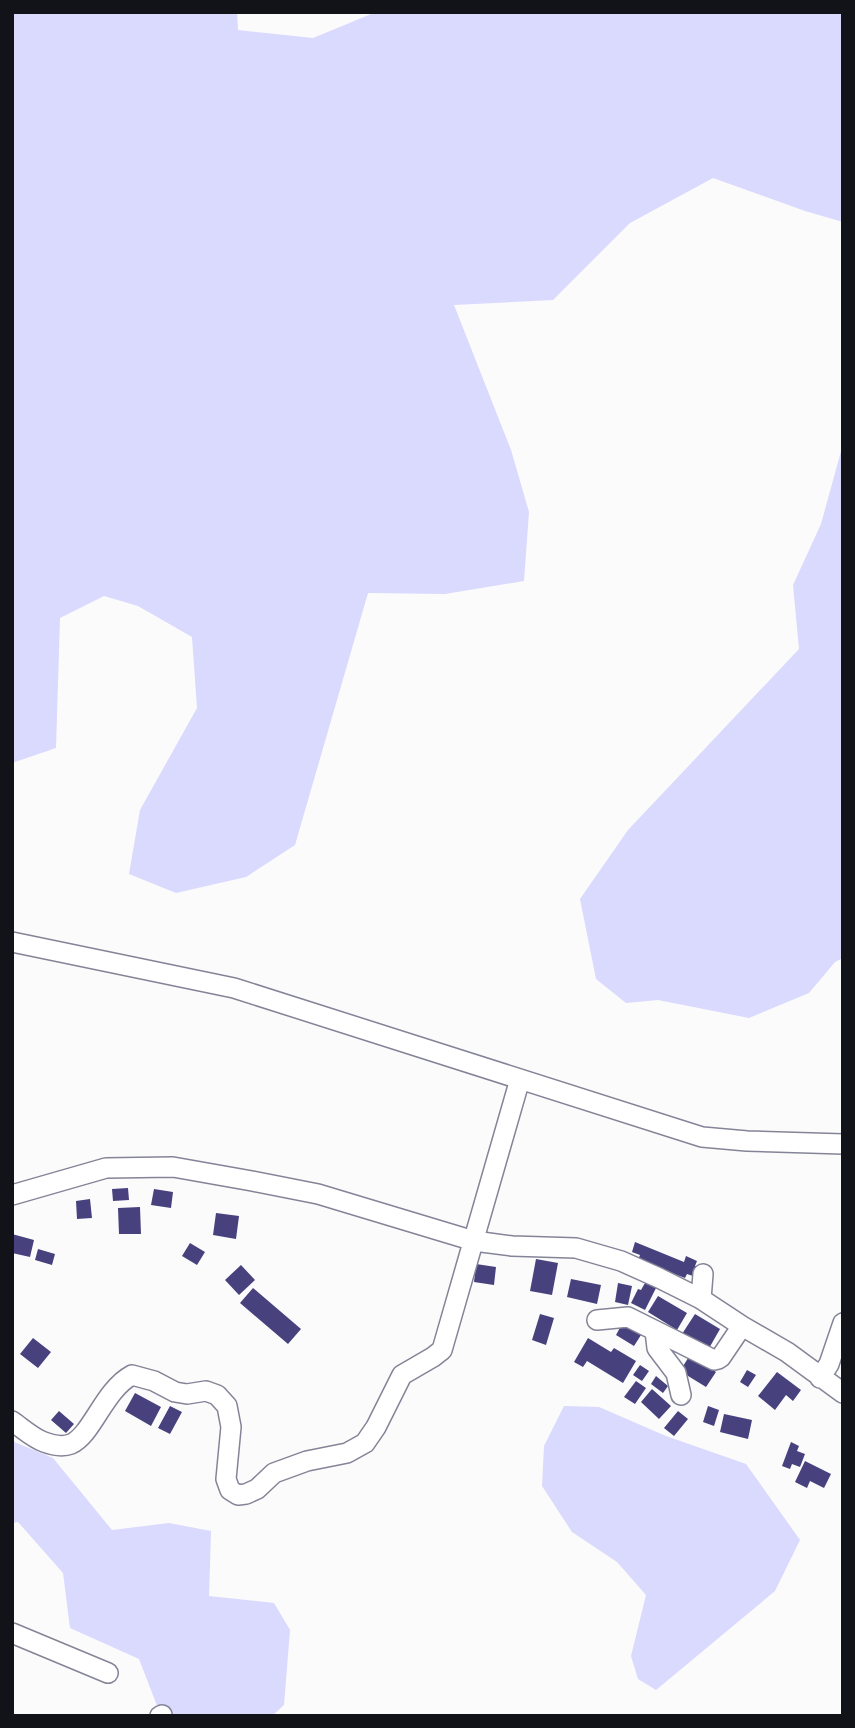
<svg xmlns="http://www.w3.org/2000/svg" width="855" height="1728" font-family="Jost,sans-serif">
<rect width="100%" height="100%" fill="#fbfbfb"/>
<path fill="#dad9fe" d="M12,12H237L238,30L313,38L376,12H843V222L805,211L713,178L630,223L553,300L454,305L511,450L529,512L524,581L445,594L368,593L295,845L246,877L176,893L129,874L140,810L197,708L192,637L138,606L104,596L60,618L56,748L12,763Z
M843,444V958L835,962L809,993L749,1018L658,1000L626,1003L596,979L580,899L628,830L799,649L793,585L821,524Z
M564,1406L599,1407L666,1436L746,1464L800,1540L775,1591L656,1690L638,1679L631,1656L646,1595L617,1562L572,1532L542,1486L544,1446Z
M12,1441L53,1458L112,1530L169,1523L211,1531L209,1596L274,1603L290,1630L284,1705L272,1716H161L139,1659L70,1628L63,1573L18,1522L12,1523Z"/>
<path fill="#47417e" d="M128,1188L129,1200L113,1201L112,1189Z
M154,1189L173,1192L171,1208L151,1205Z
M90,1199L92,1218L77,1219L76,1201Z
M140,1207L141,1234H119L118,1208Z
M216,1213L239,1216L236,1239L213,1235Z
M12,1234L34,1240L30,1257L12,1253Z
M635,1242L684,1262L686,1256L697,1261L695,1266L699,1268L696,1277L687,1274L685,1278L638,1260L640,1255L632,1252Z
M190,1243L205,1252L197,1265L182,1256Z
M38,1249L55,1254L52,1265L35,1260Z
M536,1259L558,1263L552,1295L530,1291Z
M476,1264L496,1267L494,1285L474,1282Z
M241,1265L255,1280L239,1295L225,1280Z
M571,1279L601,1285L597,1304L567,1297Z
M618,1283L632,1286L628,1305L615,1302Z
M645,1283L656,1288L645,1310L631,1303L638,1289L641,1290Z
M253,1288L301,1329L288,1344L240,1303Z
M658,1296L687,1313L677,1330L648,1312Z
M540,1314L554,1318L546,1345L532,1340Z
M695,1314L720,1329L708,1350L682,1334Z
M622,1324L641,1335L634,1346L616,1335Z
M33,1338L51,1352L38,1368L20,1354Z
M588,1338L611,1352L614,1348L636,1361L623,1383L587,1361L583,1367L574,1362Z
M690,1355L716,1372L706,1387L680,1371Z
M640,1365L649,1371L642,1381L633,1375Z
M747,1370L756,1375L748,1387L740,1382Z
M777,1372L801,1390L793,1401L786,1395L775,1410L758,1396Z
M656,1376L668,1386L663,1393L651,1384Z
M636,1381L646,1388L635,1404L624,1397Z
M652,1389L671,1406L659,1419L641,1402Z
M135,1393L161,1407L151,1426L125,1411Z
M170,1406L182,1412L170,1434L158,1428Z
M708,1406L719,1410L714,1426L703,1422Z
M59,1411L74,1424L66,1433L51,1420Z
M678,1411L688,1419L674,1436L664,1428Z
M724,1414L752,1420L748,1439L720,1432Z
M791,1442L799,1446L797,1451L805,1454L800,1467L792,1464L790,1469L782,1466Z
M805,1461L831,1474L824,1488L810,1481L807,1488L795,1482Z"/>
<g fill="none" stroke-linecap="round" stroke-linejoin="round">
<defs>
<path id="minor" d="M12,942L234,988L702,1137L747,1141L843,1144
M12,1195L106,1168L173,1167L252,1181L318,1194L474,1241L512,1246L576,1248L621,1261L659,1278L701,1299L742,1326L787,1352L843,1393
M701,1299L703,1274
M597,1320L628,1317L714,1360L718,1359L721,1357L742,1326
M655,1331L657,1348L676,1373L681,1395
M820,1378L829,1364L843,1323
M12,1421C22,1428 33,1438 44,1442C52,1445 63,1447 71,1444C92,1435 104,1390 132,1375L154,1381L175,1392L187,1394L206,1391L217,1395L227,1406L231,1427L226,1479L230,1490L238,1495L246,1494L257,1489L274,1473L307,1461L347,1453L365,1443L376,1427L402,1375L433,1357L442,1350L520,1079
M12,1633L108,1673
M160,1716L162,1715"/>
</defs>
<use href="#minor" stroke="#848498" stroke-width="22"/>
<use href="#minor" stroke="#fff" stroke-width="19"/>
</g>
<rect width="855" height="1728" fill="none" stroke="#121219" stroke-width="28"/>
</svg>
